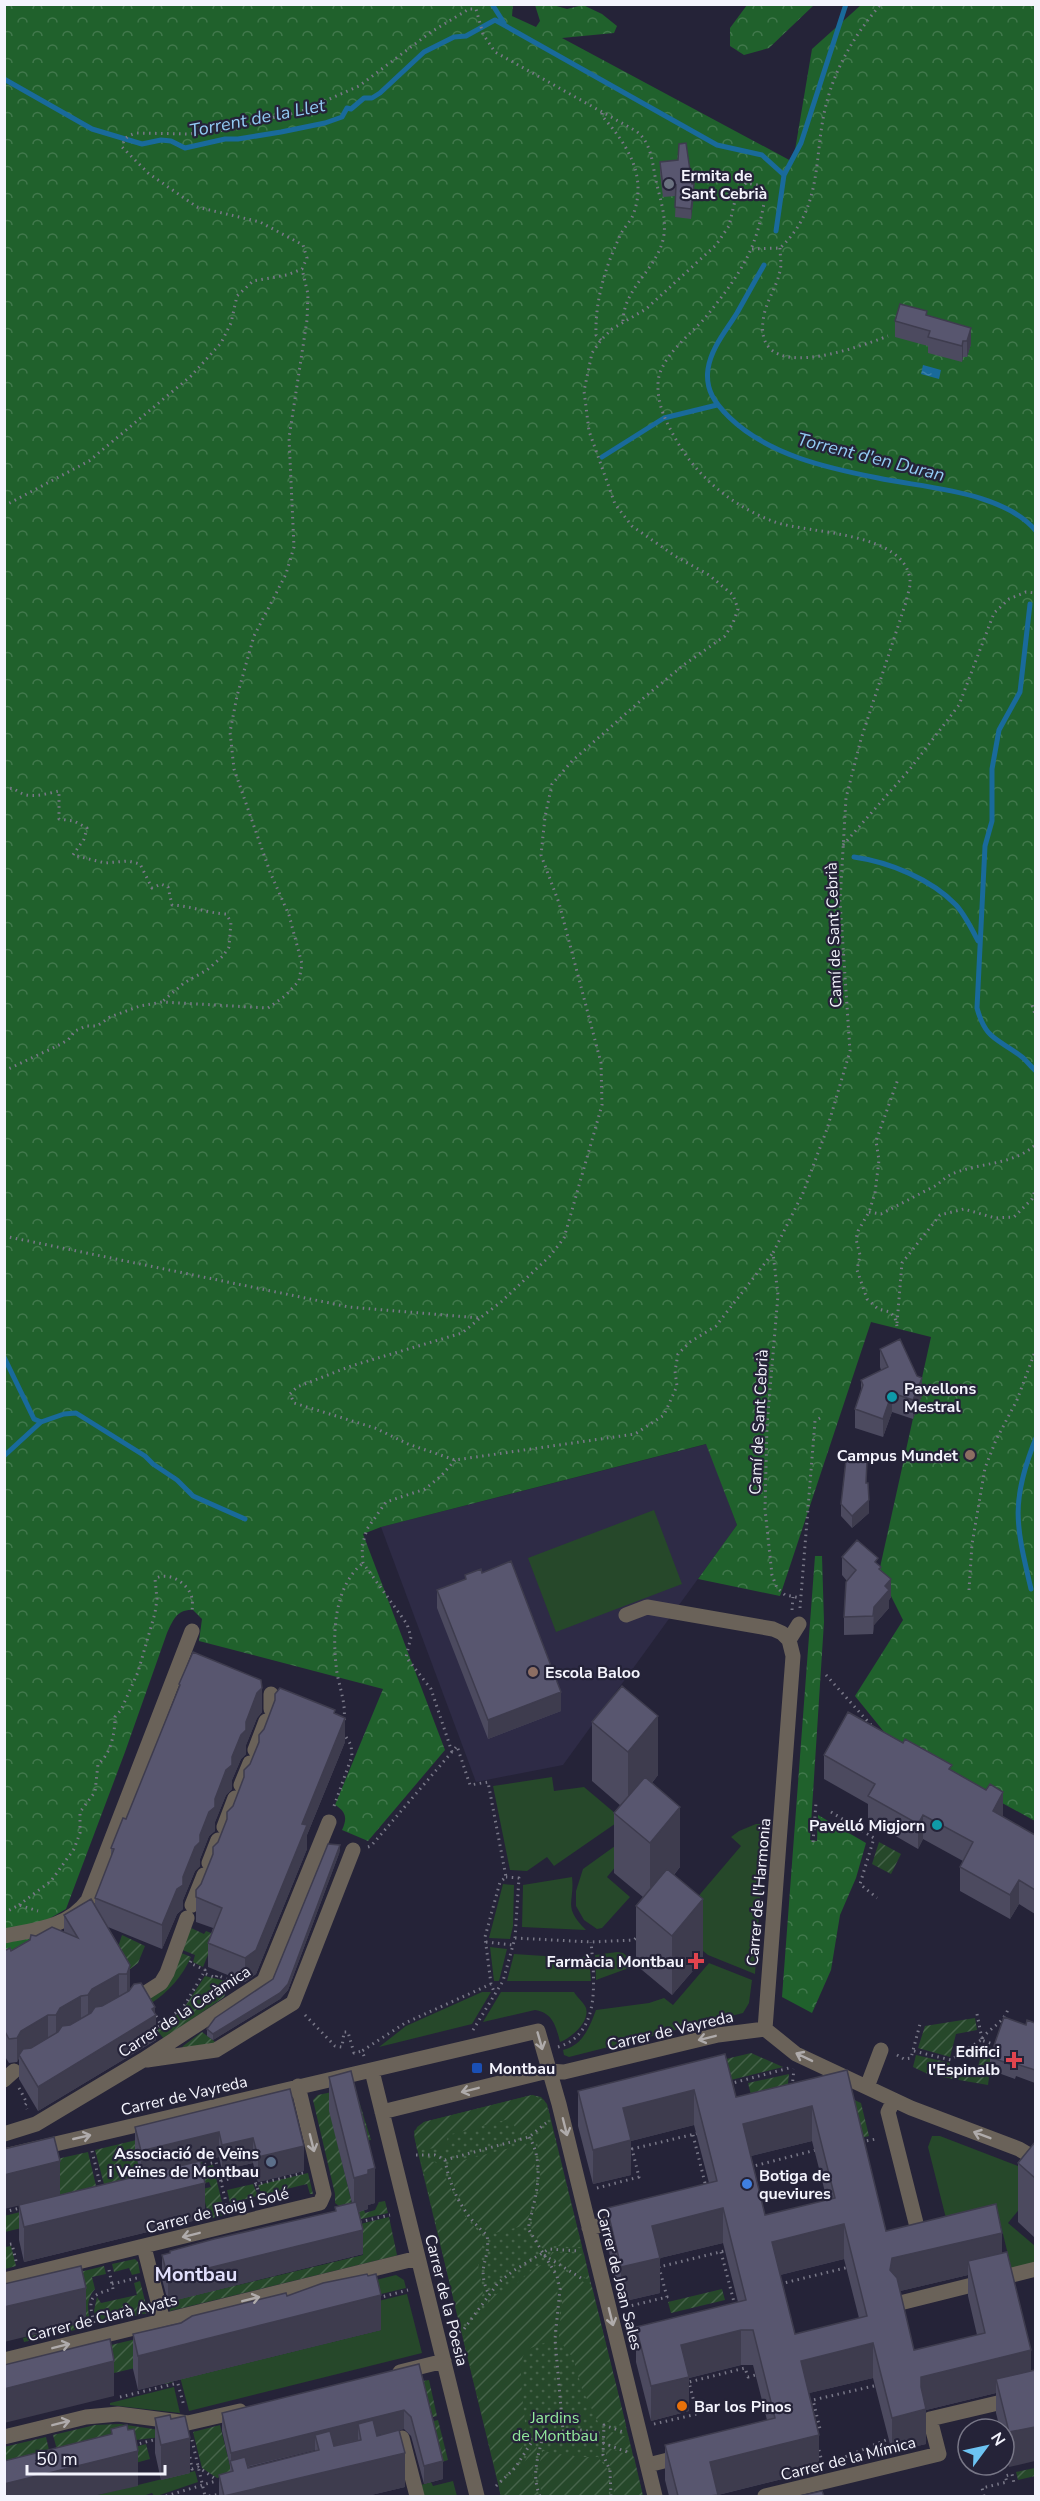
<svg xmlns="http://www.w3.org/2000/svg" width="1040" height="2501" viewBox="0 0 1040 2501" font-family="'Nunito Sans',sans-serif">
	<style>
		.built { fill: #2e2b46 }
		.grass { fill: #26482a }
		.forest { fill: url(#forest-crowns) }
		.park { fill: url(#park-dots) }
		.garden { fill: url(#garden-furrows) }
		.water { fill: url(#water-ripples) }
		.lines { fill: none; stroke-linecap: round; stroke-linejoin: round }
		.stream { stroke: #196a9b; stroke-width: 5 }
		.path { stroke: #797888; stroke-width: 3; stroke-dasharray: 1.5 4.5; stroke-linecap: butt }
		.minor { stroke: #6a6259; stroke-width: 15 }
		.wall { fill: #4c4a5f; fill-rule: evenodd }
		.shaded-wall { fill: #3e3c4e }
		.building { fill: #58566f; stroke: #3e3c4e; stroke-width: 1.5; fill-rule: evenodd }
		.oneway { stroke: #afabab }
		.worship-dot { fill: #6b7280; stroke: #252338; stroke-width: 2 }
		.culture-dot { fill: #0f9aa8; stroke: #252338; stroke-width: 2 }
		.education-dot { fill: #8d6e63; stroke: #252338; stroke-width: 2 }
		.health-dot { fill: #e0444e; stroke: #252338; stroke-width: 2 }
		.transit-dot { fill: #1a4fb4; stroke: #252338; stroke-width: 2 }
		.service-dot { fill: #5c6f8a; stroke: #252338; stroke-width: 2 }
		.shop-dot { fill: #3f7fe0; stroke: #252338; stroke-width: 2 }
		.food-dot { fill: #e8710a; stroke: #252338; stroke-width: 2 }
		.labels { text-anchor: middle; stroke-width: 4.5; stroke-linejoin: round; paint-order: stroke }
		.poi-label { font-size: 16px; font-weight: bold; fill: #f4f4fd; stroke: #252338; text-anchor: start }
		.street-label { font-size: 16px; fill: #f4f4fd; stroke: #252338 }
		.park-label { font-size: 16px; fill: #93eb9d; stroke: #252338 }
		.water-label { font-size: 18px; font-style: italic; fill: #92caf3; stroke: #252338 }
		.quarter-label { font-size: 20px; font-weight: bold; fill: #e2e0fd; stroke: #252338 }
	</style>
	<defs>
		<pattern id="forest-crowns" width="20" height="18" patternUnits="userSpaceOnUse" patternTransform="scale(1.5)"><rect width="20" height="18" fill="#20612c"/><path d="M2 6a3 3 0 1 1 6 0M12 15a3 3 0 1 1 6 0" fill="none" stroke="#41784c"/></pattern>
		<pattern id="park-dots" width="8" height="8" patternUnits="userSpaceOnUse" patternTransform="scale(1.5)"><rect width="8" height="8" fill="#26482a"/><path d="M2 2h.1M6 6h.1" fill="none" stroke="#46634a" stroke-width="1.8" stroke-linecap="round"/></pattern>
		<pattern id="garden-furrows" width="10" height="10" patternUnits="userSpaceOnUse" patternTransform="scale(1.5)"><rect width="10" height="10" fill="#26482a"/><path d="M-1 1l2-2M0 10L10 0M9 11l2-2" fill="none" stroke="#46634a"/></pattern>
		<pattern id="water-ripples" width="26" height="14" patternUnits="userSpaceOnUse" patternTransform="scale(1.5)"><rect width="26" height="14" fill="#196a9b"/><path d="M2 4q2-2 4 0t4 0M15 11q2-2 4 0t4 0" fill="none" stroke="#3b80aa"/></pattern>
	</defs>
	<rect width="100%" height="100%" fill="#252338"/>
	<path class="built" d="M707,1444L737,1525L563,1765L476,1782L381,1527Z"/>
	<path class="grass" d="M654,1510L682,1584L556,1632L528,1558Z
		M552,1777L554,1791L584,1787L622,1819L554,1866L547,1857L527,1871L510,1870L493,1786Z
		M756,1824H765L755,1974L708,1955L673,1926L741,1846L731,1837L739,1831Z
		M633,1833L642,1835L607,1877L630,1897L602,1928L597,1929L584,1920L576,1906V1891L583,1869Z
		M572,1877C575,1903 562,1906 586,1930L522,1927L523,1885Z
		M503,1884L514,1885L513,1926L510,1939L489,1938Z
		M490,1947L507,1949L499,1981H494Z
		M617,1952L623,1953L633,1961L626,1969L596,1980L595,1955Z
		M514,1954L575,1958L589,1956L591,1981H507Z
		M709,1963L752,1980L749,2003L743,2013L569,2057L564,2055L563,2050C583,2045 589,2028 596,2010L649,2003L664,1998L673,2005Z
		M482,1992H491L472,2024L379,2047L406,2026Z
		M501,1992H574C577,1997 584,2003 586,2008C590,2022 571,2038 560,2042C556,2026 553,2013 535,2010L483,2022Z
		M932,2136H940L1023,2168L1035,2190L1008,2223L1035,2246V2266L1012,2271L1001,2226L951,2238L928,2147Z
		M396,2275L404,2280L406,2288L328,2307L324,2293Z
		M407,2294L422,2353L189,2411L175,2358L186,2378L381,2330L366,2304Z
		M174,2387L180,2413L110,2405V2403Z
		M195,2471L198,2482L157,2496H154L152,2493L143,2496H93Z
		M453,2481L457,2496H424L421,2485L431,2482L433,2486Z"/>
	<path class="forest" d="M513,4L512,16L536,27L540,21L535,5H553L567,9L583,5L602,14L617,26L614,33L562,38L793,162L812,49L861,5H1035V1821L893,1743L855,1696L903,1620L879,1572L931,1337L871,1322L780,1596L698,1579L737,1525L706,1444L381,1527L363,1534L445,1750L368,1841L342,1830C347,1819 347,1812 335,1805L383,1689L199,1641L202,1619L193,1610C177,1609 173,1620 167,1633L125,1752L66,1909L47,1920L5,1973L4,5Z
		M747,5V4L814,5L769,48L744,55L730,46V28Z
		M815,1556H822L824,1622L810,1840L817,1841L818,1815L866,1843L856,1878L840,1915L831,1970L812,2013L782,1997Z"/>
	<path class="park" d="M532,2095L541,2097L547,2104L643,2496H501L414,2136L417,2127L424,2122Z"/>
	<path class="garden" d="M879,1842L901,1854L891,1874L872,1864Z
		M189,1927L204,1934L206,1931L216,1935L203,1967L193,1962L195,1955L180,1949Z
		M122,1935L145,1946L138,1963L125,1973L118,1947Z
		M179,1952L191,1957C183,1975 168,1993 150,2004L147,1999Z
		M205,1976L230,1982L224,1997L164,2039L157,2030L182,2011Z
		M975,2018L977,2030L956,2034L950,2057L918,2048L925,2026Z
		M202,2032L218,2044L182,2048L183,2046Z
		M984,2045L997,2049L990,2070L988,2085L930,2075L913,2067L916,2055L950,2063L949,2068L975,2077Z
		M751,2053L783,2067L731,2080L726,2059Z
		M789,2074L785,2112L757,2119L748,2083Z
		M332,2092L359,2101L371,2140L364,2141L330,2112L353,2208L363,2206L365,2213L375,2210L379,2202L385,2201L388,2213L352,2221L350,2214L335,2203V2194L313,2100L318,2095Z
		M532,2095L544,2100L550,2115L522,2136L509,2119L448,2135L446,2147L417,2150L414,2131L424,2122Z
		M852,2099L861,2103L869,2136L861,2138Z
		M552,2127L582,2247C569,2249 556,2243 543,2248L531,2228L541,2185L537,2139Z
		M153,2136L203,2163L105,2188L95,2150Z
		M525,2144L533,2150C537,2170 537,2210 523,2226L491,2234C475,2224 447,2186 451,2167L456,2162Z
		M88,2152L97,2190L60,2199L30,2165Z
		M421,2160L435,2162L440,2166L464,2215L484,2238L478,2264L483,2294L460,2327Z
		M213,2165L225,2215L209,2219L202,2189L211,2187L209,2182L5,2232L4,2216Z
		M308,2173L313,2194H310L307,2184L262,2195L258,2185Z
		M253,2184L258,2196L230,2203L227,2190Z
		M389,2217L397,2255L395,2256L170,2311L167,2302L363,2255L352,2226Z
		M11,2246L16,2266L5,2269V2247Z
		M552,2252L584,2254L590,2281L553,2258L550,2256Z
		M135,2259L138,2262L140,2273L132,2275L129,2268L114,2272L112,2264Z
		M552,2263L592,2287L626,2425L624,2427L610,2422H598L582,2389L573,2358L559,2340C559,2306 570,2295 552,2263Z
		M541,2265C566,2270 556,2319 553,2337C547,2346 530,2343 523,2356C520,2363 521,2371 521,2379C523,2430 538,2440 498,2481L463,2338L493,2296L516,2284L535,2267Z
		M104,2266L106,2274L92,2277L95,2289C85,2300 88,2312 91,2326L67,2332L65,2327L4,2291Z
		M140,2281L148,2313L98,2324L94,2311L97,2297L101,2303L137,2295L134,2283Z
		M722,2289L725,2300L671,2313L668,2302Z
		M56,2330L57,2334L24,2342L23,2338Z
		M161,2333L173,2382L165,2384L160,2362L85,2380L78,2353Z
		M429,2380L437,2416L433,2417L423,2381Z
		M438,2420L448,2460L439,2463L429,2422Z
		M120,2424L186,2434L136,2440V2442L60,2461L53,2435L95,2425Z
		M220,2425L232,2474L217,2478L202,2468L193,2432Z
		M607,2430L622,2436H628L632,2452L606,2442Z
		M46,2437L52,2463L5,2475L4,2447Z
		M146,2444L150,2459L128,2465L109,2454Z
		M533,2446L537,2447L532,2474L538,2496H501L499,2489L523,2465Z
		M606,2447L634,2457L643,2496H614L613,2472L606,2455Z
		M543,2451L576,2457H598L608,2470L609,2496H543C537,2481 537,2467 543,2451Z
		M1035,2468V2476L1018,2480L1016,2472Z"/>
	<path class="water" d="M923,365L941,370L939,379L921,374Z"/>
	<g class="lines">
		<path class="stream" d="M492,4L504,23
			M4,79L92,129L142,144L161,140L171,141L185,148L225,139H238L281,132L325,123L342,117L347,108L351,109L364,98H372L380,93L424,52L454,37L466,36L495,20L717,145L762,155L784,175
			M776,231L784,175L801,143L846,4
			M764,265C755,281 746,297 737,313C726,331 711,348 708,369C705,390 715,403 729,417C768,455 827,468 878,478C925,488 1003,491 1036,531
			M602,457L664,418L717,405
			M1030,604L1020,692L999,730L992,769V821L985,846L977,1008C986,1041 998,1038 1022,1057C1027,1061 1031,1067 1036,1071
			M854,857C889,862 931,879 956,905C965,915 972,929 978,941
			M4,1357L34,1419L41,1422L64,1414L76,1413L145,1456L153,1464L177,1480L193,1496L245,1519
			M4,1456L41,1422
			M1031,1589C1016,1525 1010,1502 1036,1438"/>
		<path class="path" d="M780,248C780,255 782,264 780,271C777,286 767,300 764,315C749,388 856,348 888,336
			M752,249L780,248C824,207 813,157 826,105C835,68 855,34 881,4
			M601,340L596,335C595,301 605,268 619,238C622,229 630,223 633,215C648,176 627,144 602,116V111
			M4,506L89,461L191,376L221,343L231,323L237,296L253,281L287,275L302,269L307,258L303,245L260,222L197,207L148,173L122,147C124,138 127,136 136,133L189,134L234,129L261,120L300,112L359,86L431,32L469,9H476L483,34L495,52L636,131C650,141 652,159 655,176C659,197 668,218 663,240C655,271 624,288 623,321
			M4,788C16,788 14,790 23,794C34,798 49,793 59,791V819L74,821L87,828L84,839L73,855L105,863L128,861L140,864L152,888L161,884L168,887L172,905C191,906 207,913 226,914L231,922L229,947L223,956L207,970L184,983L163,1001
			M843,845L910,769L959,705L994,613L1009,599L1026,592L1036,593
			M1036,1001L1032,1005L1036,1017
			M4,1071L57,1046L68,1040L75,1031L86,1026H97L110,1017L140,1006L162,1002L268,1008L285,996L299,981L302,964L289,915L270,872L234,769L230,732L237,696L254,636L286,574L294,547L289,438L307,320L308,294L302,269
			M869,1212L881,1214C899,1205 917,1195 935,1186C940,1183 944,1178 950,1175C977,1162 1014,1166 1036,1144
			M4,1236L349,1307L480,1318L501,1302L550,1256L564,1238L602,1105L601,1063L559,903L541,855L545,817L552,784L572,761L647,695L685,664L725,636L733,623L738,609L733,595L709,575L675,556L632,526L615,504L589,431L584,391L592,353L601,340L612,329L646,309L716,245L729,226L737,192L746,183L758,185L765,197C761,223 754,248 740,270C730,287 717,303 705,318C690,335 659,358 658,383C657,406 667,424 678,443C699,479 736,508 775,522C809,534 905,531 910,580C911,586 907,596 906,602L861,739L846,798L840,901L850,1051L827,1129L803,1193L773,1253L778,1295L767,1425L765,1509L772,1575L777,1588L785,1595L801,1598
			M479,1319L462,1333L351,1366L297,1387L290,1394L294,1403L375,1428L408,1444L455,1460L635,1434L664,1415L677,1386L675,1371L678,1354L690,1342L716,1326L772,1254
			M897,1323L902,1263L940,1215L964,1209L995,1218L1014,1217L1032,1199L1036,1188
			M897,1326L895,1318L890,1312L878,1309L867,1299L857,1270L860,1255L856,1239L858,1231L869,1212L875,1193L879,1160L876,1141L898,1079
			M969,1590L972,1544L985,1468L996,1440L1017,1400L1036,1349
			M800,1608L815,1421L820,1418
			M792,1610L793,1597
			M826,1675L871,1725
			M344,1720C346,1704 340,1689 337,1673C332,1637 333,1587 363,1563
			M452,1752L431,1689L406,1657L411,1637L407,1624L363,1563L362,1546L367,1529L386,1502L425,1489L441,1476L455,1460
			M334,1806L352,1756L351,1745L346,1737L343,1736
			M831,1812L874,1838L860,1884L877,1898
			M813,1842L816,1803
			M368,1847L371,1846L457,1746L470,1785L488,1782L506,1877L500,1882L485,1937L491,1984L495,1994
			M19,1905L51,1881L74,1849L80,1833V1812L95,1792L98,1764C111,1754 115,1733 115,1717L121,1710L138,1672L155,1613L157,1599L155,1579C168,1570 190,1584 192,1599C193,1604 192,1609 192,1614
			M4,1913L19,1905L38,1911
			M515,1938L591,1942L634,1940L637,1937
			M486,1942L513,1945
			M191,1961L190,1963L205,1970L204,1973L216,1978L217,1975L233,1982
			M977,2014L982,2039
			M305,2015L335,2046L342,2047L344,2032H348L354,2053L362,2051
			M156,2016L161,2025L156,2029L157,2031
			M161,2025L184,2006L203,1974
			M473,2030L503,1981L515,1938L519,1878L506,1877
			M996,2045L981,2040C989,2028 1004,2023 1008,2009
			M558,2047C602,2034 594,1978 591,1942
			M914,2051L951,2060L981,2040
			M897,2055L904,2059L911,2058L920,2024
			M364,2056L362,2051L405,2023L491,1984
			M729,2084L789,2068
			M792,2087L794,2069
			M19,2088L27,2103L25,2105L27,2109
			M693,2135L706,2187
			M529,2137C542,2157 539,2185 533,2207C532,2215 528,2222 529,2230L557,2276L560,2289L555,2339L563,2431
			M861,2142L876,2139
			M92,2151L101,2188
			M416,2155H435L445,2160L529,2137L546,2123
			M445,2160C450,2189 464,2216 487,2235C491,2262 475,2265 489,2295
			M199,2166L216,2162L227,2206
			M750,2167L816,2150
			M221,2181L252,2173L261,2198
			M255,2185L303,2173
			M597,2188L639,2177L632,2149L699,2133
			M4,2212L20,2208
			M360,2222L390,2215
			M4,2245L12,2244L16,2261
			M721,2252L735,2306
			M544,2255L584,2280
			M112,2284L137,2278
			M780,2284L849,2267
			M378,2298L408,2290
			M626,2307L667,2297L659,2267L728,2250
			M94,2323C88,2299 89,2295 113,2289L109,2270
			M459,2332L464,2329L498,2283L513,2271L549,2249L578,2251
			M178,2384L184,2406
			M120,2397L178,2383
			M654,2424L697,2414L689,2382L745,2368L748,2377L759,2374
			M815,2430L820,2429L813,2400L878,2385
			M192,2440L205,2496
			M603,2443L627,2452
			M134,2445L157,2439
			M819,2450L823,2466
			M190,2457L192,2469L198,2467L217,2480
			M840,2459L886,2440L887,2449
			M496,2486L515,2468L533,2440L563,2431L583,2430L603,2434
			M166,2496L216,2481
			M209,2496L221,2494
			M540,2496C531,2475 538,2457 543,2436
			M611,2496L610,2470L603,2455L604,2425L623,2432
			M984,2496L982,2488L1007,2482L1005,2476L1012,2474L1014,2483"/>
		<path class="minor" d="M626,1615L647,1607L773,1629L782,1633L789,1640
			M271,1694V1709
			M255,1750L266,1721
			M241,1785L250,1763
			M224,1827L235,1798
			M209,1863L218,1840
			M192,1905L204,1875
			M4,1936C35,1930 69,1927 88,1900L192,1631
			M136,1999L161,1983L167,1973L187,1918
			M765,2029L793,1656L789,1640L799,1624
			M765,2029L796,2054L911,2108L1019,2149L1036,2159
			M147,2060L216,2050L293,2003L353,1850
			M372,2071L477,2496
			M4,2080L14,2071
			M867,2087L881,2050
			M894,2100L888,2112L917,2227
			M382,2112L548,2071L564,2072L718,2035L765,2029
			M4,2134L36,2124L143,2060L264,1981L329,1822
			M4,2156L538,2031L559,2104L655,2496
			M589,2228L626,2219
			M144,2247L163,2321
			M4,2280L320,2203L324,2194L298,2086
			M900,2303L1036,2269
			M4,2360L418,2258
			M400,2372L444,2361
			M4,2437L86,2417L118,2414L188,2423L240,2411
			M382,2443L402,2438L417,2496
			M648,2465L684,2456
			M765,2496L939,2454L930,2419L1036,2394"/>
	</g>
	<path class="wall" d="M660,162L692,184L694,195L691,219L675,217L676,196L663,197L660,173Z
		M927,315L971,328V344L967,357H963L962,362L928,353V346L895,337V321Z
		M880,1349L922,1396L913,1419L892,1412L883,1437L855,1428V1409L861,1390V1380L881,1370L880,1367Z
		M866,1483L869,1513L852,1528L841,1516V1504Z
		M842,1557L878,1564L881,1570L891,1597L889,1600V1608L874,1625L873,1634L844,1635V1617L847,1581L842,1575Z
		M465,1575L561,1711L488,1739L437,1608V1590L465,1579Z
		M179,1684L262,1712L257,1718L246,1745V1754L241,1759L232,1780V1789L226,1795L215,1822V1831L209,1836L200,1859V1866L195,1871L183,1900V1909L177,1914L162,1949L108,1927L130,1965V1989L155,2013L156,2040L38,2111L19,2079V2058L17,2062L9,2063L4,2055V1951H11L36,1936L64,1932V1915L95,1905V1898L111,1857V1848L126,1819L179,1689Z
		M335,1714L345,1742L307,1835V1849L256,1974L245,1982L208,1967V1943L213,1928L196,1922V1890L201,1884L233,1806L259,1744V1735Z
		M592,1722L658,1775L652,1783L680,1867L674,1875L703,1959L672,1995L636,1965V1906L643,1897L614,1873V1813L621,1806L592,1781Z
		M824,1755L952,1770L1003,1816V1817L1035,1835V1914L1019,1904L1010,1919L960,1891V1867L963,1861L923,1839L918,1849L868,1820V1804L824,1779Z
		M340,1851L288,1990L280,1999L213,2040L207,2036V2029L273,1979Z
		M1035,2023V2083L1016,2076L1015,2079L990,2070V2057L1026,2025Z
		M725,2054L736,2097L847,2070L886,2231L1002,2253L1031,2350L1009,2467L1004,2447V2429H1000L996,2413V2393L926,2410V2444L892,2452L873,2378L809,2393L819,2470L718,2495V2496H669L665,2480V2445L767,2420L753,2365H741L689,2378V2411L651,2421L636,2362V2327L738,2302L723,2243L660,2258V2293L621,2302L607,2243V2208L709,2183L694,2125L631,2141V2175L593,2184L578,2126V2091ZM812,2141L827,2200L765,2215L751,2156ZM844,2259L859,2318L795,2334L780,2275ZM968,2275V2296L977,2335L914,2350L900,2291Z
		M351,2071L375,2203L368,2205V2209L359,2212L363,2254L168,2302L162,2279V2255L170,2253V2251L335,2211V2207L352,2203L329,2111V2077Z
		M290,2089L304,2171L258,2182L253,2163L222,2170L219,2157L200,2162L205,2218L24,2262L19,2240V2206L141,2175L135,2152V2127Z
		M1035,2142V2238L1018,2222V2163Z
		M287,2296L381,2330L138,2390L133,2369V2334Z
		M419,2364L443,2479L424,2484L411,2436L404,2429L377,2435L405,2487L367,2496H219V2475L230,2472V2466L222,2431V2413ZM315,2450V2451L248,2468V2467Z
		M155,2418L171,2419L190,2473L161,2480L155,2453Z"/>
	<path class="shaded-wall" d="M694,184V195L691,219V209Z
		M971,328V344L967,357V341Z
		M963,341V357L962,362V346Z
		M922,1378V1396L913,1419V1400Z
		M892,1393V1412L883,1437V1419Z
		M869,1500V1513L852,1528V1516Z
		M891,1579V1597L889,1600V1608L874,1625L873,1634L874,1607L885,1586Z
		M262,1688V1712L257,1718L246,1745V1754L241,1759L232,1780V1789L226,1795L215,1822V1831L209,1836L200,1859V1866L195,1871L183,1900V1909L177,1914L162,1949V1925L215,1799L257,1693Z
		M561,1692V1711L488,1739V1720Z
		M658,1716V1775L628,1812V1752Z
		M345,1718V1742L307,1835V1849L256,1974L245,1982V1958L302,1824Z
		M1003,1792V1816L993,1835V1811Z
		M680,1807V1867L650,1903V1843Z
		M923,1815V1839L918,1849V1824Z
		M340,1845V1851L288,1990L280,1999L213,2040V2034L280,1993Z
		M1019,1880V1904L1010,1919V1895Z
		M703,1899V1959L672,1995V1936Z
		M130,1965V1989L127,1998V1974Z
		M119,1974V1998L88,2020V1995L92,1989Z
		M81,1996V2021L56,2039V2015L60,2008Z
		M155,2007V2016L156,2015V2040L38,2111V2087Z
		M48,2015V2040L19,2055V2058L17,2062V2038L21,2031Z
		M694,2090V2125L631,2141V2175L593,2184V2150L623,2108Z
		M812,2106V2141L743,2158V2124Z
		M219,2132V2157L141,2176V2151Z
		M253,2138V2163L222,2170V2145Z
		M304,2146V2171L258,2182V2157Z
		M60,2161V2196L4,2209V2175Z
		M375,2168V2203L368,2205V2170Z
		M368,2174V2209L354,2213V2178Z
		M205,2183V2218L24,2262V2227Z
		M723,2208V2243L660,2258V2293L621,2302V2267L652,2226Z
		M844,2224V2259L772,2277V2242Z
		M363,2230V2254L168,2302V2278Z
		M1002,2233V2267L968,2261V2275L892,2293L890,2270L892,2258Z
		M86,2288V2322L4,2342V2307Z
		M381,2295V2330L138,2390V2356Z
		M741,2330V2365L689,2378V2411L651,2421V2386L681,2345Z
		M873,2343V2378L801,2395V2361Z
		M1031,2350V2385L996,2379V2393L926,2410V2444L892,2452V2418L921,2377Z
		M114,2361V2396L4,2423V2389Z
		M404,2410V2429L361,2439L358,2424V2440L319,2449L315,2435V2450L232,2470L231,2465V2453Z
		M1035,2427V2461L1009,2467V2432Z
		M819,2435V2470L718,2495V2496H710V2462Z
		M190,2438V2473L161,2480V2445Z
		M138,2451V2486L93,2496H4V2484Z
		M405,2453V2487L367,2496H226Z
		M443,2461V2479L424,2484V2466Z"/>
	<path class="building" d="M686,143L692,184H694L691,209L675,207L676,185L663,187L660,162L678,160L679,144Z
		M900,304L927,311L926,315L971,328L967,341H963L962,346L928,337L930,331L895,321Z
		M900,1339L917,1376L922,1378L913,1400L892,1393L883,1419L855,1409L863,1385L861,1380L888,1367L880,1349Z
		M846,1460L867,1461L866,1483H868L869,1500L852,1516L841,1504Z
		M857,1540L878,1558L875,1562L881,1567L879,1569L891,1579L885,1586L889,1590L874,1607L873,1616L844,1617L846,1582L856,1570L842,1557Z
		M511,1561L561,1692L488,1720L437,1590L466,1579L465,1575L481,1569L482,1573Z
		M193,1652L261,1680L262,1688L257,1693L246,1722V1730L241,1735L232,1757V1765L226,1770L215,1799V1807L209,1812L200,1835V1842L195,1847L183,1877V1885L177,1889L162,1925L95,1898L114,1849L111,1848L123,1818L126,1819L180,1685L179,1684Z
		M622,1686L658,1716L628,1752L592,1722Z
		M280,1688L335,1710L334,1713L345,1718L302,1824L307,1825L256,1950L245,1958L208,1943L222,1908L196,1897V1890L201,1884L213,1854V1847L218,1842L227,1819V1812L233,1806L244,1777V1770L250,1764L259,1742V1735L264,1729L275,1700V1694Z
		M848,1712L903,1743L905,1739L952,1765L949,1769L986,1790L990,1784L1003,1792L993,1811L1035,1835V1890L1019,1880L1010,1895L960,1867L973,1842L923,1815L918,1824L868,1796L875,1784L824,1755Z
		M645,1777L680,1807L650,1843L614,1813Z
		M328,1844L340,1845L288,1984L280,1993L213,2034L207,2029L215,2018L273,1979Z
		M667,1869L703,1899L672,1936L636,1906Z
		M91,1899L130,1965L127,1974H119L92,1989L88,1995L81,1996L60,2008L56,2015H48L21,2031L17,2038L9,2039L4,2030V1951L10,1948L11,1951L30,1940L31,1935L36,1936L52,1927L78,1938L64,1915Z
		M141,1983L155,2007L152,2009L156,2015L38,2087L19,2055L23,2049L31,2048L58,2032L62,2026L70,2025L91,2013L95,2007L102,2006L129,1991L134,1984Z
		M1004,2017L1026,2025L1027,2020L1035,2023V2070L1016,2064L1015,2066L990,2057Z
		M725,2054L736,2097L847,2070L886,2231L996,2204L1002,2233L892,2258L890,2270L897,2278L914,2350L985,2333L968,2261L1007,2252L1031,2350L921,2377V2387L926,2409L892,2418L873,2343L801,2361L819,2435L710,2462L718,2495L710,2496H678L665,2445L775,2418L753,2330H741L681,2345L689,2377L651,2386L636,2327L746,2300L723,2208L652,2226L660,2258L621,2267L607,2208L717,2181L694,2090L623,2108L631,2140L593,2150L578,2091ZM812,2106L835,2198L765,2215L743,2124ZM844,2224L867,2316L795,2334L772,2242Z
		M351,2071L375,2168L368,2170V2174L354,2178L329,2077Z
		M290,2089L304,2146L258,2157L253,2138L222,2145L219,2132L141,2151L135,2127Z
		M54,2137L60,2161L4,2175V2149Z
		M1035,2142V2178L1018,2163Z
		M200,2161L205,2183L24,2227L19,2205Z
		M356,2202L363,2230L168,2278L162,2255L170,2253V2251L214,2239L336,2211L335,2207Z
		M81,2266L86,2288L4,2307V2284Z
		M367,2274L368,2276L376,2274L381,2295L138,2356L133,2334L181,2323L192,2316L286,2293L287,2296L323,2283Z
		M110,2339L114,2361L4,2389V2365Z
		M419,2364L443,2461L424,2466L411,2417L404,2410L231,2453L222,2413Z
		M1035,2370V2427L1009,2432L996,2379Z
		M170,2415L171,2419L185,2416L190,2438L161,2445L155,2418Z
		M373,2420L377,2436L399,2430L405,2453L224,2496L219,2475L233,2471L230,2461L245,2457L248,2468L319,2450L315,2435L330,2431L334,2446L361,2440L358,2424Z
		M127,2425L128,2430L134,2429L138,2451L4,2484V2461L112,2434L111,2429Z
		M822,2491L824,2496H799Z"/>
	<defs><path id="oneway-shaft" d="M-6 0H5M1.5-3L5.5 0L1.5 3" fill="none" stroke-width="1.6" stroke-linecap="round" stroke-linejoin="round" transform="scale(1.5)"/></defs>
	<g class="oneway">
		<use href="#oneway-shaft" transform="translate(707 2038) rotate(166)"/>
		<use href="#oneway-shaft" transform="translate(540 2041) rotate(74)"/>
		<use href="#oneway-shaft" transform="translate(804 2057) rotate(-154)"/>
		<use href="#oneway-shaft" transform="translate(470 2090) rotate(166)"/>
		<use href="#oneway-shaft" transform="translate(565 2127) rotate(76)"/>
		<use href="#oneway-shaft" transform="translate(982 2135) rotate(-159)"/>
		<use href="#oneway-shaft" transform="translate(82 2137) rotate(-13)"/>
		<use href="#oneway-shaft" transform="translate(312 2143) rotate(76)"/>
		<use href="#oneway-shaft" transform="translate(191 2235) rotate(166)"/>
		<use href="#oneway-shaft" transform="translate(251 2299) rotate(-14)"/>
		<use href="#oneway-shaft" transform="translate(611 2317) rotate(76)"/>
		<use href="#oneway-shaft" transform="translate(61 2346) rotate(-14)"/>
		<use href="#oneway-shaft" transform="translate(61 2423) rotate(-14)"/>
	</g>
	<circle class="worship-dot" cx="669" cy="184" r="6"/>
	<g class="culture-dot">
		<circle cx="892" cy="1397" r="6"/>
		<circle cx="937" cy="1825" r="6"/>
	</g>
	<g class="education-dot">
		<circle cx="970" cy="1455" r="6"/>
		<circle cx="533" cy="1672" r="6"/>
	</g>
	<g class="health-dot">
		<path d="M693 1952h6v6h6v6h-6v6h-6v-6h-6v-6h6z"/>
		<path d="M1011 2051h6v6h6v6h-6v6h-6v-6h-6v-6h6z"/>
	</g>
	<rect class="transit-dot" x="471" y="2062" width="12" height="12" rx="3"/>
	<circle class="service-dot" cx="271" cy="2162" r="6"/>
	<circle class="shop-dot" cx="747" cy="2184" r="6"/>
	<circle class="food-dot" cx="682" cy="2406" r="6"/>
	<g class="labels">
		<g class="poi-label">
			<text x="681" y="181">Ermita de<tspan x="681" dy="18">Sant Cebrià</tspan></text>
			<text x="904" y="1394">Pavellons<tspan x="904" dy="18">Mestral</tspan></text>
			<text x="958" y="1461" text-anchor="end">Campus Mundet</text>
			<text x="545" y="1678">Escola Baloo</text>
			<text x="925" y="1831" text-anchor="end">Pavelló Migjorn</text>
			<text x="684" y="1967" text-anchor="end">Farmàcia Montbau</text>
			<text x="1000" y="2057" text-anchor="end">Edifici<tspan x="1000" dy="18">l'Espinalb</tspan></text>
			<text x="489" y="2074">Montbau</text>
			<text x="259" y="2159" text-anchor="end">Associació de Veïns<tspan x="259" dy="18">i Veïnes de Montbau</tspan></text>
			<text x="759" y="2181">Botiga de<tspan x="759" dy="18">queviures</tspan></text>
			<text x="694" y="2412">Bar los Pinos</text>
		</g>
		<g class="street-label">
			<text transform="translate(833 935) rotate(-92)" y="6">Camí de Sant Cebrià</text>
			<text transform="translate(758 1422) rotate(-87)" y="6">Camí de Sant Cebrià</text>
			<text transform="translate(758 1892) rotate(-85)" y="6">Carrer de l'Harmonia</text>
			<text transform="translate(184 2011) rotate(-33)" y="6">Carrer de la Ceràmica</text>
			<text transform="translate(670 2030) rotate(-13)" y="6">Carrer de Vayreda</text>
			<text transform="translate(184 2095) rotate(-13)" y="6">Carrer de Vayreda</text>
			<text transform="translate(217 2210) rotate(-14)" y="6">Carrer de Roig i Solé</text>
			<text transform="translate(620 2279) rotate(76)" y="6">Carrer de Joan Sales</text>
			<text transform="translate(447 2300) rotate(76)" y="6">Carrer de la Poesia</text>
			<text transform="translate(102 2317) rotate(-14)" y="6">Carrer de Clarà Ayats</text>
			<text transform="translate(848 2458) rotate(-14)" y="6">Carrer de la Mímica</text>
		</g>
		<g class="park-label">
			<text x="555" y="2423">Jardins<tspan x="555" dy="18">de Montbau</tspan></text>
		</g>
		<g class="water-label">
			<text transform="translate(257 118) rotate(-11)" y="6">Torrent de la Llet</text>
			<text transform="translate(871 457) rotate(14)" y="6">Torrent d'en Duran</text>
		</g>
		<g class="quarter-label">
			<text x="196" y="2281">Montbau</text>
		</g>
	</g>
	<rect width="1040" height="2501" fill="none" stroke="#f4f4fd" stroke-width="12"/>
	<g transform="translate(986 2447) rotate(57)"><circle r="28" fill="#252338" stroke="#787787" stroke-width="1.5"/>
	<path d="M0-4.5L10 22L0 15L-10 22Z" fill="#6cc3f2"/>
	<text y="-9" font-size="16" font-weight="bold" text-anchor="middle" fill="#f4f4fd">N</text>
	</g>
	<path d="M27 2465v9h138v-9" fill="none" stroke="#f4f4fd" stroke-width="3"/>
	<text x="36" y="2465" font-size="18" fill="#f4f4fd" stroke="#252338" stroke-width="4.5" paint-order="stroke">50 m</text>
</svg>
